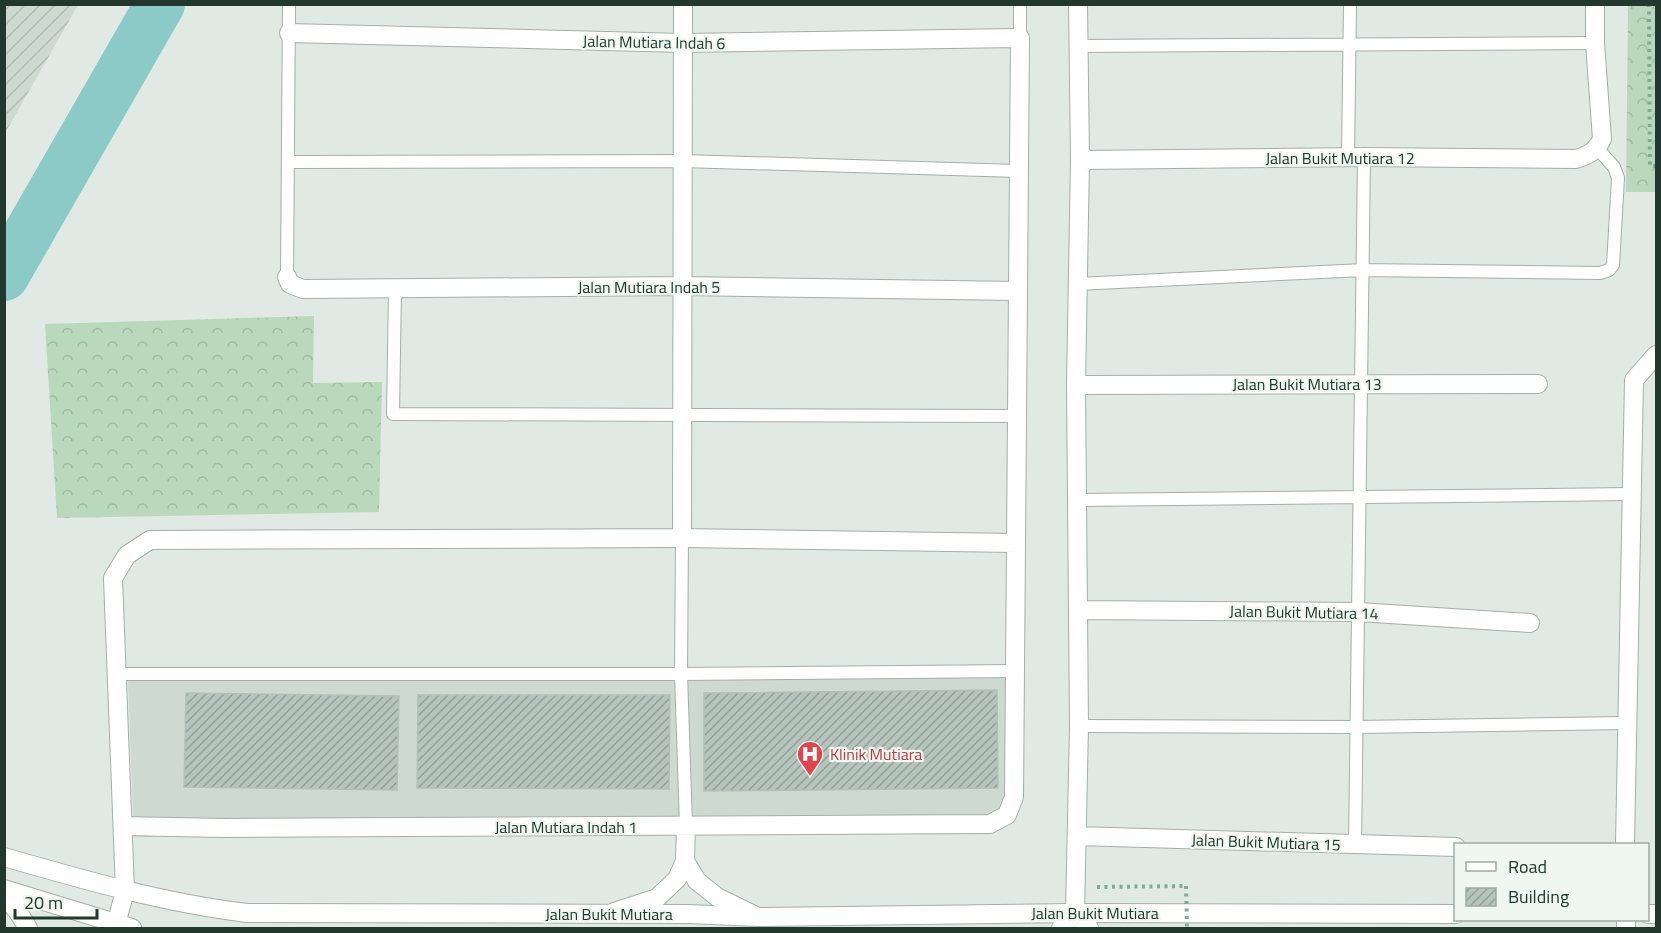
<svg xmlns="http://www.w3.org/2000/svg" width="1661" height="933" viewBox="0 0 1661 933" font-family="'Titillium Web',sans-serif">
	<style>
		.built { fill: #ced9d2 }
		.industrial { fill: url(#industrial-furrows) }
		.forest { fill: url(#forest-crowns) }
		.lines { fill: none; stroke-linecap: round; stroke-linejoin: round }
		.river { stroke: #8ccac7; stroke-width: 50 }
		.building { fill: url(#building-hatch); stroke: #b3c2b9; stroke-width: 1.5 }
		.service-casing { stroke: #a3b0a9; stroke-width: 14 }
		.minor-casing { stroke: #a3b0a9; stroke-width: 20 }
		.tertiary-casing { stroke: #a3b0a9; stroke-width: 20 }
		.path { stroke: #83aa96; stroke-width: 4; stroke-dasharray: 3 4.5; stroke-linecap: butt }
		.service { stroke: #fff; stroke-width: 12 }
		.minor { stroke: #fff; stroke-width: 18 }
		.tertiary { stroke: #fff; stroke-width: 18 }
		.path-bridge { stroke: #83aa96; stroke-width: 4; stroke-dasharray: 3 4.5; stroke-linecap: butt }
		.labels { text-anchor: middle; stroke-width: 4.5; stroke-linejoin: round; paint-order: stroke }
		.street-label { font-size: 16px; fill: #22382e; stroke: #f0f6f2 }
		.health-label { font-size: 16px; fill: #be3a42; stroke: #f0f6f2; text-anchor: start }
	</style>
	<defs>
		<pattern id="industrial-furrows" width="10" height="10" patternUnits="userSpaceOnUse" patternTransform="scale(1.5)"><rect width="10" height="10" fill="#ced9d2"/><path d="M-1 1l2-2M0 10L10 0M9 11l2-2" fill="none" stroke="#b1bbb5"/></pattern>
		<pattern id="forest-crowns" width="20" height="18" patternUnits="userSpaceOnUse" patternTransform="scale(1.5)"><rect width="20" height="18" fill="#bad9bc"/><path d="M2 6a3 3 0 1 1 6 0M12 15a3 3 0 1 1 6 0" fill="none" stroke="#a0bba2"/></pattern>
		<pattern id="building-hatch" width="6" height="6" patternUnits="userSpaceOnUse" patternTransform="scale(1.5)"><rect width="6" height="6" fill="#b5c4bc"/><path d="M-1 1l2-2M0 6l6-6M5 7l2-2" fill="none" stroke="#93a099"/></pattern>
	</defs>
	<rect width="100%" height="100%" fill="#e0e9e3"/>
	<path class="built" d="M1005,676V827L993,834L134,837L128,681Z"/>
	<path class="industrial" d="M5,4L78,5L5,133L4,5Z"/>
	<path class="forest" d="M1628,5H1656V192H1626Z
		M314,316L313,383L382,382L379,512L57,518L45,324Z"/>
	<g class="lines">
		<path class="river" d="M4,276L160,4"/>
	</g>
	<path class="building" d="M997,690L998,788L704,791V693Z
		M186,693L399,696L397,790L184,787Z
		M418,695H670L669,789L417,788Z"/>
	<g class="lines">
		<g class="service-casing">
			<path id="service" d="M1020,38V4
				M1078,46L1595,43
				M1348,157L1350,4
				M288,162L683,161L1019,171
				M287,277L289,4
				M1077,284L1363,270L1600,273L1609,270L1613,265L1618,178L1614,167L1597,148
				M395,289L393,414L1017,416
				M1078,500L1631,494
				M682,538L681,674L686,826
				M116,674H681L1015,671
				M1079,726L1356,727L1627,723
				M1355,845L1364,157"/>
		</g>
		<g class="minor-casing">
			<path id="minor" d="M1078,4L1080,160L1076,385L1079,726L1075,913L1089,928
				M1080,160L1364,157L1576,159C1589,155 1596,151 1602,139L1595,43V4
				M287,277L290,284L303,289L682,286L1018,291
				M1076,385L1538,384
				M682,538L683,4
				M1078,610L1358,612L1530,623
				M123,826L224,828L990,824L1007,815L1014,797L1020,38L683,43L289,33
				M1077,836L1456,847
				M1625,844L1634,380L1656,355
				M685,861L697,881L717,897L758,917
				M614,912L657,898L677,879L685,861L686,826
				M1626,920V928
				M115,928L125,891L113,578L127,555L150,540L682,538L1016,543
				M1061,928L1075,913"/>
		</g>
		<g class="tertiary-casing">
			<path id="tertiary" d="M4,857C84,880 164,903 247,913L688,914L758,917L1075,913L1456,914
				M4,889L132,928
				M4,896L18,912L28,928
				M1648,914H1656"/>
		</g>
		<path class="path" d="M1649,4L1650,166H1656
			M1097,887L1186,886"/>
		<use href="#service" class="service"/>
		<use href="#minor" class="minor"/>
		<use href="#tertiary" class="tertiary"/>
		<path class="path-bridge" d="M1186,886L1187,928"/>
	</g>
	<defs>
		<g id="hospital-pin" transform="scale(1.35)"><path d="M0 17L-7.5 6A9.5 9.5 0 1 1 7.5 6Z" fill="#e0444e" stroke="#f0f6f2"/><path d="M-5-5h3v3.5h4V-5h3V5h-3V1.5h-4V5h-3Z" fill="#fff"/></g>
	</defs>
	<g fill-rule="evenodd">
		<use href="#hospital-pin" x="810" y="754"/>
	</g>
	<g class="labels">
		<g class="street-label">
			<text transform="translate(654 42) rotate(1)" y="6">Jalan Mutiara Indah 6</text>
			<text x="1340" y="164">Jalan Bukit Mutiara 12</text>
			<text x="649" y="293">Jalan Mutiara Indah 5</text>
			<text x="1307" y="390">Jalan Bukit Mutiara 13</text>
			<text transform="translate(1304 612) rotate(1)" y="6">Jalan Bukit Mutiara 14</text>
			<text x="566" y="833">Jalan Mutiara Indah 1</text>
			<text transform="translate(1266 842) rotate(2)" y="6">Jalan Bukit Mutiara 15</text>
			<text x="1095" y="919">Jalan Bukit Mutiara</text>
			<text x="609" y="920">Jalan Bukit Mutiara</text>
		</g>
		<g class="health-label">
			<text x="830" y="760">Klinik Mutiara</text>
		</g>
	</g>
	<rect width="1661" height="933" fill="none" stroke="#22382e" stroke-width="12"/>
	<rect x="1454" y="843" width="195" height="78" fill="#f0f6f2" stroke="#9eaaa4" stroke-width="1.5"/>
	<rect x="1466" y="862" width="30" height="9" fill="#ffffff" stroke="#9eaaa4" stroke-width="1.5"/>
	<text x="1508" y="873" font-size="18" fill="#22382e">Road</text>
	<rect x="1466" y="888" width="30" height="18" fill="url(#building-hatch)" stroke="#9eaaa4" stroke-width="1.5"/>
	<text x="1508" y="903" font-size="18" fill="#22382e">Building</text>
	<path d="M15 909v9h82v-9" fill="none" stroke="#22382e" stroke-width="3"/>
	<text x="24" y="909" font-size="18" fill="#22382e" stroke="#f0f6f2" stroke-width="4.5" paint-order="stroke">20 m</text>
</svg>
